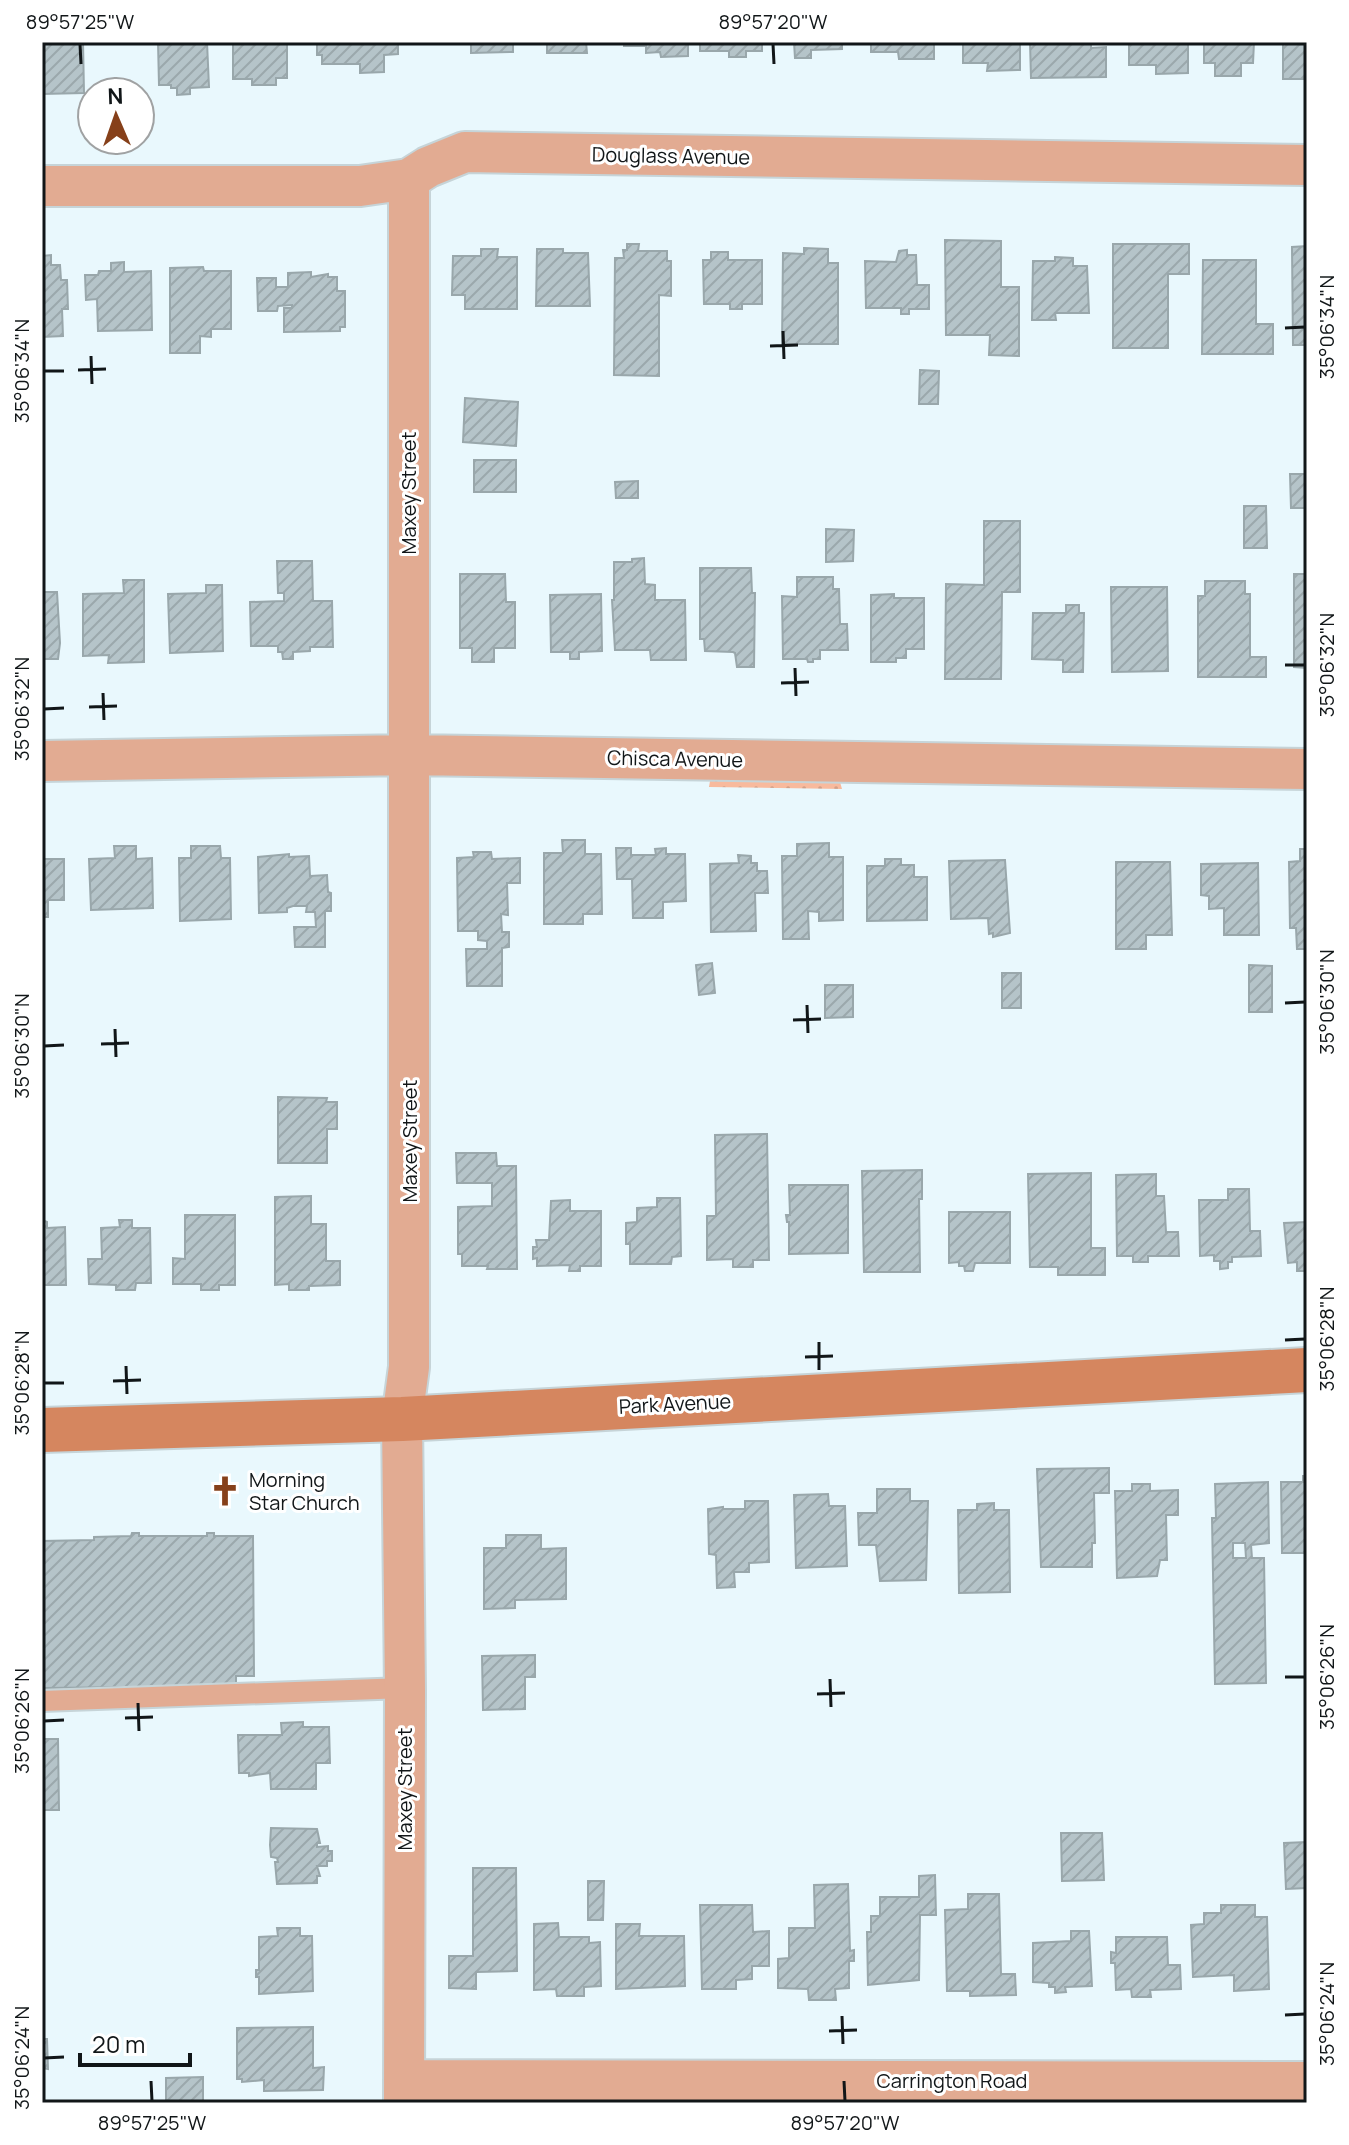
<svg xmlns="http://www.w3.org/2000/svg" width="1349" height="2145" viewBox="0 0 1349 2145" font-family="Manrope,sans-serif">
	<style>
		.grass { fill: url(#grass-dots) }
		.building { fill: url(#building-hatch); stroke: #99a7ab; stroke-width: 2; fill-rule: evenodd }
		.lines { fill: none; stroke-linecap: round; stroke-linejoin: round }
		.lane-casing { stroke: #c6d4d8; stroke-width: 24 }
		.street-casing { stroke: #c6d4d8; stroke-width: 44 }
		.secondary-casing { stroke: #c6d4d8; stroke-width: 48 }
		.lane { stroke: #e2ab92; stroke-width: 20 }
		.street { stroke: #e2ab92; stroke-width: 40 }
		.secondary { stroke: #d5865f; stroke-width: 44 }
		.ticks { fill: none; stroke: #111618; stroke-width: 3 }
		.labels { text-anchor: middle; stroke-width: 6; stroke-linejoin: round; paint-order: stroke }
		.street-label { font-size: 20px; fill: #111618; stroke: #fff }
		.poi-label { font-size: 20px; fill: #111618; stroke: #fff; text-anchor: start }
		.neatline { fill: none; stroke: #111618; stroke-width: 3 }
		.ticks-label { font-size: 20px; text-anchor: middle; fill: #111618 }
	</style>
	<defs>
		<pattern id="grass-dots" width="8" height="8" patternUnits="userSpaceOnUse" patternTransform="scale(2)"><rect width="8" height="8" fill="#f8ba9d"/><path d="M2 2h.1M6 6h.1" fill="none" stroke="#d49f86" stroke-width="1.8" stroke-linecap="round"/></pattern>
		<pattern id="building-hatch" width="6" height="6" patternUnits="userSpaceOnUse" patternTransform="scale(2)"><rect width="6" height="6" fill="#b5c4c9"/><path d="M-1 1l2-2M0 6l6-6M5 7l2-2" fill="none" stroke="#9ba8ac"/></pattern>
	</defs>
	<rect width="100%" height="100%" fill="#e9f8fd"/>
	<path class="grass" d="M710,781L840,782L842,789L709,787Z"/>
	<path class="building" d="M42,42H83L84,93L42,94Z
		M158,42H207L209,87L190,88V94L177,95V88H171V85H159Z
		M233,42H287V78H276V85H252V79H233Z
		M317,42H398V54L384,55V72L360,73V64H322V55H317Z
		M471,42H513V52L471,53Z
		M547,42H586L587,53H547Z
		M624,42H688V56L661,57L660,52L646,53V46H624Z
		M700,42H762V51H746V57H729V51H700Z
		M783,42H842V49L811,50V58H795L794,42Z
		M871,42H934V59H899L898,52H871Z
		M963,42H1020V70L987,71L988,63H963Z
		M1030,42H1091V48L1106,47V77L1031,78Z
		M1129,42H1188V73L1156,74V65H1129Z
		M1204,42H1254L1253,63H1241V76H1215V63H1204Z
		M1283,42H1307V79H1283Z
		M945,240L1001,241V287H1019V356L989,355L990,335H946Z
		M627,244H639L638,251H667V261H671V296L659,295V376L614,375L615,258H624L623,250H627Z
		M1113,244H1189V274H1168V348H1113Z
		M1307,246V345H1293L1292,247Z
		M804,248L828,249V263H838V344H782L783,253L804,254Z
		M481,249H498L497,257H517V309H465V295H452L453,256H481Z
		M537,249H563V253H588L590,306H536Z
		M907,250V255H916L917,285H929V309H909V314H901V308H866L865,261L896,262L899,251Z
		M711,252H728V260H762V304H742V309H730V304H704L703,260H711Z
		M51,255V265H60L61,280H67L68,309H62L63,336L42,337V256Z
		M1055,257L1073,258V266H1087L1089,313H1055L1056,320H1032L1033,261H1055Z
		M1203,260H1256V324H1273V354H1202Z
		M124,262V272L151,271L152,330L98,331L97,299L86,300L85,275H98L99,271H111V263Z
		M203,267L204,271H231V329H211V337L200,336V353H170V268Z
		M311,272V277L328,274V277H337V291H345V327H340V331L284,332V308H292V305L278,306L277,311H258L257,278H276V287H288V273Z
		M920,370L939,371L938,404H919Z
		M465,398L518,402L516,446L463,442Z
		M474,460H516V492H474Z
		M1290,474H1307V508H1291Z
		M638,481V498H616L615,482Z
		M1244,506H1266L1267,548H1244Z
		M984,521H1020V592H1002L1001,679H945L946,584L984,585Z
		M826,529L854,530L853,561L826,562Z
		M644,558L645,584L655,585V600H685L686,660H651L650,650H615L612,600H614V562H632V559Z
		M277,561H312L313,601H332L333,647H310V651L293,652V659H283L282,652H278V646H251L250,602L284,601V593H278Z
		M700,568H751L752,593H755L754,667H737L735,653L733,652L705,651L704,639H700Z
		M460,574H505L506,602H515V648H494V662H472V648H460Z
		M1294,574H1307V668L1294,667Z
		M797,577H833V589H839L840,624H847L848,650H820V659H813V662H808L807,659H783L782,596L797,597Z
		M123,580H144V662L108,663L109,655L83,656V594L124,593Z
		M1205,581H1245V594H1250V657H1266V677H1198V596H1205Z
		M206,585H222L223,651L170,653L168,594L206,593Z
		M1111,587H1167L1168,671L1112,672Z
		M42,592H57L60,643L58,659H42Z
		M601,594L602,651L579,652V659H570V652H551L550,595Z
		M894,594V598H924V649H906V658H896V662H871V595Z
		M1066,605H1079V613H1084L1083,672H1063V660L1032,659L1033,613H1066Z
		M562,840H585V854H601L602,914H583V924H544V853H563Z
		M829,843V857H843V920L819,921V912L808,911L809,939H783L782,856H797V844Z
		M114,846H136V859L152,858L153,908L91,910L89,859L115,858Z
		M191,846H220L221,858H230L231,919L180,921L179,858H191Z
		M616,848H631V855H656L655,849L666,848V854H685L686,901L663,902V918H633L632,879H617Z
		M1300,849H1307V949H1297L1296,928H1290L1289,862L1300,861Z
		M473,852H491L492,859L520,858V883H507L508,915L501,914L502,932H509V947L502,948V986H467L466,949H487V941L478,940V931H458L457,858L474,857Z
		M289,854V857L309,856L310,876L327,875L328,892L331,893V911H325V947H295L294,927H316L315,912H306L307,906H293L287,908V912L259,913L258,857Z
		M738,855L751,856V863H757V871H767L768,893H755L756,931L711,932L710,864L739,863Z
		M42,859H64V900H48V917H42Z
		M885,859H901V865H914V877H927V920L867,921V866H885Z
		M1005,860L1010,933L993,937V933L989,934L988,918L951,919L949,861Z
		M1116,862H1170L1172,935H1146V949H1116Z
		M1258,863L1259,935H1224V908L1209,909V896L1201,895V864Z
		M712,963L715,993L699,995L696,965Z
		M1249,965L1272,966V1012H1249Z
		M1002,973H1021V1008H1002Z
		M825,985H853V1017L825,1018Z
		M278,1097L327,1098L326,1102H337V1129H327V1163H278Z
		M767,1134L769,1260H753V1267H733V1259L707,1260V1216H716L715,1135Z
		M456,1153H496L497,1166H516L517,1269H487L488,1266H462V1254H458V1207L492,1206V1183H457Z
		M922,1170V1199H919L920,1272H864L862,1171Z
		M1091,1173V1248H1105V1275H1058V1267H1030L1028,1174Z
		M1156,1174V1196H1164L1166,1232H1178L1179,1256H1148V1262H1133V1256H1117L1116,1175Z
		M789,1185H848V1253L789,1254V1222H787L786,1215H790Z
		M1228,1189H1249L1250,1231H1260L1261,1256L1232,1257V1262H1228V1268L1220,1269V1261H1214V1255L1200,1256L1199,1200H1228Z
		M311,1196V1224H326V1261H340V1285L309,1286V1290H289V1284L275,1285V1197Z
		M657,1198H680L681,1256L672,1257L671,1264H630V1244H626V1223L637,1222V1208L657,1207Z
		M570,1200V1211H601V1266H580V1271H569L570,1265L537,1266V1258L533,1259V1247H537L536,1240H549L551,1201Z
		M949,1212H1010V1263H975L973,1271H965L964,1266H959V1262L949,1263Z
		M185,1215H235V1285H219V1290H201V1284H173V1258L185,1259Z
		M42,1220L47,1222V1228L65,1227L66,1285H43L42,1291Z
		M119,1220H132V1228H150L151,1283H136L135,1290H116V1285L89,1284L88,1259H102L101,1228L120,1227Z
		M1307,1222V1271H1297V1262L1288,1263L1284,1223Z
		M1109,1468V1493H1094L1095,1543H1092V1567H1041L1037,1469Z
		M1303,1476H1307V1553H1282L1281,1482H1303Z
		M1268,1482L1269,1543L1251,1545L1252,1558H1264L1266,1683L1215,1684L1212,1518H1216L1215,1484ZM1233,1543H1245L1246,1558H1233Z
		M1132,1484H1150V1491L1178,1490V1515H1166L1167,1560H1160L1157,1576L1117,1578L1115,1491H1132Z
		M877,1489H910V1501H928L926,1580L880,1581L876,1545H859L858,1513H877Z
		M828,1494L829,1506H845L847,1566L796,1568L794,1495Z
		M745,1501H768L769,1562L749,1563V1572H734L735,1587L717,1588L716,1555L709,1554L708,1509L723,1507V1509H745Z
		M994,1503V1510H1009L1010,1592L959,1593L958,1510H977V1504Z
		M132,1533H139V1536H207V1533H214V1536H253L254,1676H236V1686L42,1688V1541L94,1540V1537L131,1536Z
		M506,1535H541V1549L566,1548V1599L515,1600V1608L484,1609V1548H506Z
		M535,1655V1677H525V1709L483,1710L482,1656Z
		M303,1722V1727H329L330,1763H316V1789H271L270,1773L249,1776V1773H239L238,1735H282L281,1723Z
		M42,1739H58L59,1810H42Z
		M271,1828L317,1829L320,1843H317V1847L328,1846V1851H332V1861H327V1866H317L320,1876H317V1883L277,1884L275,1862H278L277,1858L271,1857L270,1845Z
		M1061,1833H1102L1104,1880L1062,1881Z
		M1307,1842V1888L1286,1889L1284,1843Z
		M473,1868H516L517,1971L476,1972V1989L449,1988V1956H473Z
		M935,1875L936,1915H920L919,1980L868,1985L867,1932H871V1916H880V1897H919V1876Z
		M588,1881H604L603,1920H588Z
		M848,1884L850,1951L854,1950V1961H849V1988L835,1989L836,2000H809L808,1989L778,1988V1959L789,1958V1928H815L814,1885Z
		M968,1894H999L1001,1974H1015L1016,1995L970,1996V1991H947L945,1910L968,1909Z
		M700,1905H752L753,1932L769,1931V1966H752V1979L736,1980V1989H702Z
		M1221,1905H1255V1917H1267L1269,1989L1234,1991V1975L1193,1977L1191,1925L1204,1924V1913H1221Z
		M558,1923L559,1937H589V1943L600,1942L601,1986L584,1987V1996H557L556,1989L534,1990V1924Z
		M616,1924H640L639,1936H684L685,1986L616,1989Z
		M277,1928H300V1936H312L313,1991L259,1994V1977H256V1970H259V1937L278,1936Z
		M1071,1931H1089L1092,1986L1065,1987L1066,1992L1055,1993V1987H1049V1983L1033,1982V1943L1071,1941Z
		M1116,1937H1167L1168,1965H1180L1181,1989L1150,1990L1151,1997H1132L1131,1989L1116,1990L1115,1963H1111V1952L1116,1953Z
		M313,2027V2068L324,2067L323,2090L264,2091V2080L242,2082V2079H237V2028Z
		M42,2039H47L48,2069L42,2068Z
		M203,2077V2103H166V2078Z"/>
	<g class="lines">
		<g class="lane-casing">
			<path id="lane" d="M42,1701L405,1688"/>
		</g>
		<g class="street-casing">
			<path id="street" d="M42,186H360L409,179L428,167L465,152L1307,165
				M42,761L410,755L1307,769
				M404,2080L1307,2082
				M404,2103L405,1690L402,1419L409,1367V179"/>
		</g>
		<g class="secondary-casing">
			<path id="secondary" d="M42,1430L402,1419L1307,1370"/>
		</g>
		<use href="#lane" class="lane"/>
		<use href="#street" class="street"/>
		<use href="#secondary" class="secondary"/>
	</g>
	<path class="ticks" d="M80,44L81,64M773,44L774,64M1285,328L1305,327M783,331L784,359M770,346L798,345M91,356L92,384M78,370L106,369M44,371H64M1285,665H1305M795,668L796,696M781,683L809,682M103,693L104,720M89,707L117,706M44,709L64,708M1285,1003L1305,1002M807,1005L808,1033M793,1020L821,1019M115,1029L116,1057M101,1044L129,1043M44,1046L64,1045M1285,1340L1305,1339M819,1342V1370M805,1357L833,1356M126,1366L127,1394M113,1381L141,1380M44,1383H64M1285,1677H1305M830,1679L831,1707M817,1694L845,1693M138,1703L139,1731M125,1718L153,1717M44,1721L64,1720M1285,2015L1305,2014M842,2016L843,2044M829,2031L857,2030M44,2058L64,2057M151,2081L152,2101M844,2081L845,2101"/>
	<defs>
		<g id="church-bare" transform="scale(2.4)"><path d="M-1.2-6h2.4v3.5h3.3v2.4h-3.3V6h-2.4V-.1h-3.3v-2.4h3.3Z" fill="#86401a" stroke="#fff" stroke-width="2.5" paint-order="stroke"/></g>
	</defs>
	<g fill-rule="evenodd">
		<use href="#church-bare" x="225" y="1491"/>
	</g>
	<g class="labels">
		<g class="street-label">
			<text transform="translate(671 156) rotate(1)" y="7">Douglass Avenue</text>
			<text transform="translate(409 493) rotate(-90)" y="7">Maxey Street</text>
			<text transform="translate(675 759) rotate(1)" y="7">Chisca Avenue</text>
			<text transform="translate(410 1141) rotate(-90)" y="7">Maxey Street</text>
			<text transform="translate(675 1404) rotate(-3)" y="7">Park Avenue</text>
			<text transform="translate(405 1789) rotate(-90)" y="7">Maxey Street</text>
			<text x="952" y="2088">Carrington Road</text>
		</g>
		<g class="poi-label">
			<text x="249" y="1487">Morning<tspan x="249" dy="23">Star Church</tspan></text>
		</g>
	</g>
	<rect width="1349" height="2145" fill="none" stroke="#ffffff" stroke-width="88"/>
	<g transform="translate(116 116) rotate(358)"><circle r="38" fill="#ffffff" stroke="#a0a2a3" stroke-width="2"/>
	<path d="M0-6L14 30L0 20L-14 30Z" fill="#86401a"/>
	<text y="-12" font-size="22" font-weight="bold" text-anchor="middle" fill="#111618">N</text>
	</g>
	<path d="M80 2053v12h110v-12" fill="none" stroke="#111618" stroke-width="4"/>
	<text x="92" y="2053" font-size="24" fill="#111618" stroke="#ffffff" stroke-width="6" paint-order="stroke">20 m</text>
	<rect x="44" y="44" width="1261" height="2057" class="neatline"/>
	<g class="ticks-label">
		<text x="80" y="29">89°57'25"W</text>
		<text x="773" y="29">89°57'20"W</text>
		<text transform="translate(1327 327) rotate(-90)" y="7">35°06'34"N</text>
		<text transform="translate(22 371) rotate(-90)" y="7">35°06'34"N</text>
		<text transform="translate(1327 665) rotate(-90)" y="7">35°06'32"N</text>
		<text transform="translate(22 709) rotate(-90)" y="7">35°06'32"N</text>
		<text transform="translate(1327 1002) rotate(-90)" y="7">35°06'30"N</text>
		<text transform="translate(22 1046) rotate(-90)" y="7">35°06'30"N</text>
		<text transform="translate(1327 1339) rotate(-90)" y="7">35°06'28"N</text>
		<text transform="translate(22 1383) rotate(-90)" y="7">35°06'28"N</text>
		<text transform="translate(1327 1677) rotate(-90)" y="7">35°06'26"N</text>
		<text transform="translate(22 1721) rotate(-90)" y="7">35°06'26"N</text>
		<text transform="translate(1327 2014) rotate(-90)" y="7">35°06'24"N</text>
		<text transform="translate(22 2058) rotate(-90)" y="7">35°06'24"N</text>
		<text x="152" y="2130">89°57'25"W</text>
		<text x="845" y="2130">89°57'20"W</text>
	</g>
</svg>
